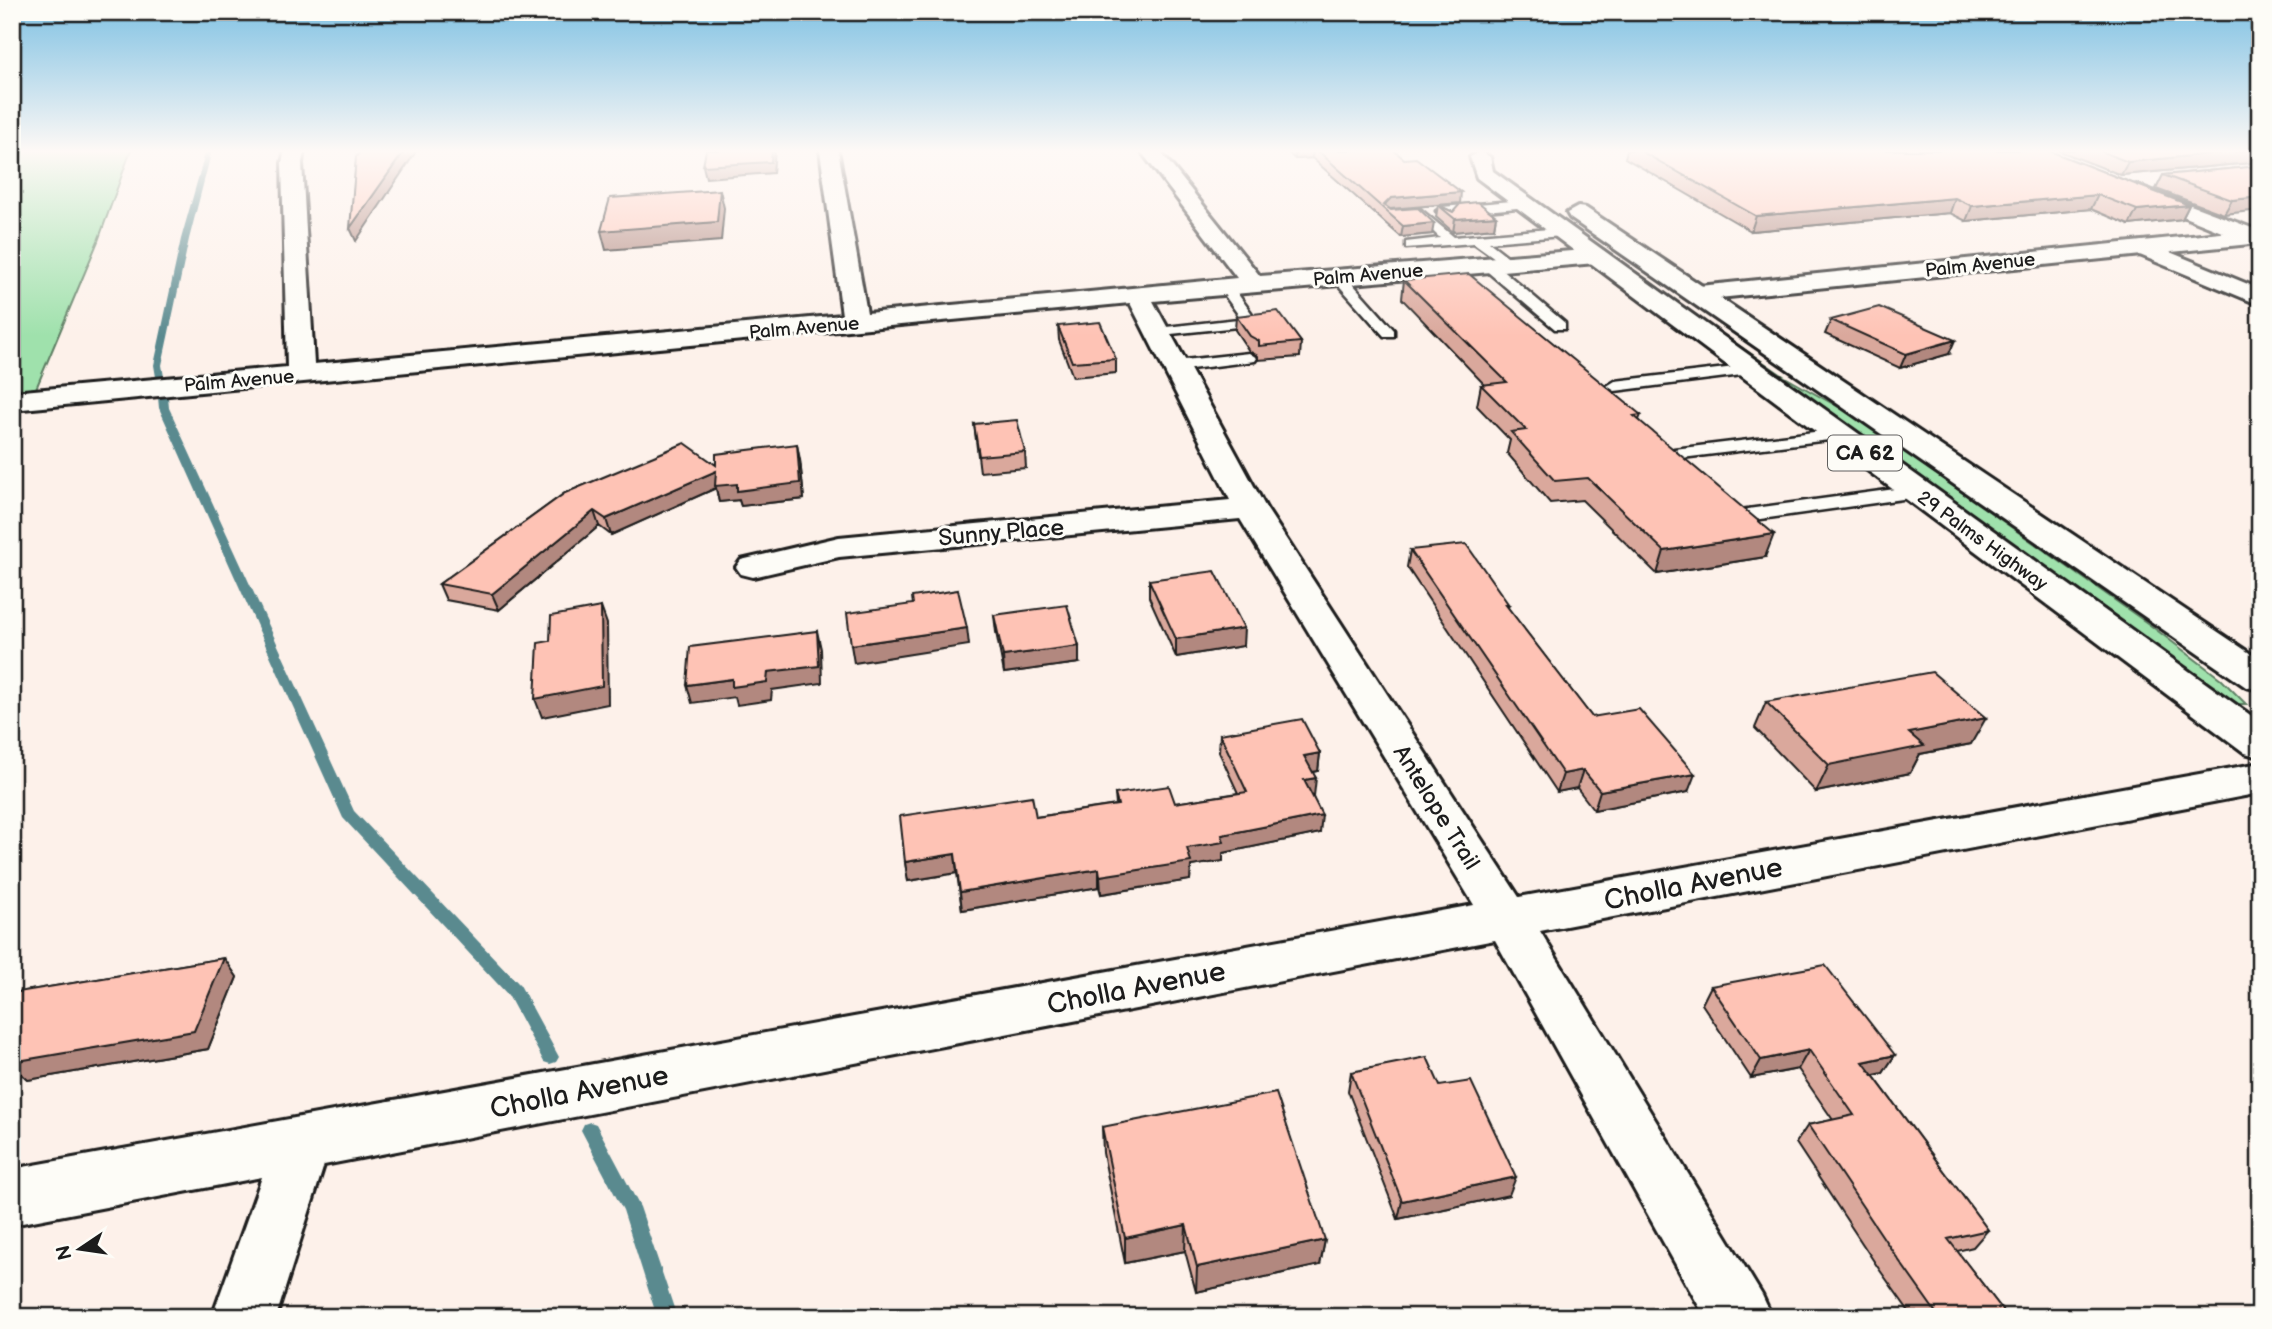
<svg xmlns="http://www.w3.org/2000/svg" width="2272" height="1329" viewBox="0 0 2272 1329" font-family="'Balsamiq Sans',sans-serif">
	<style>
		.green { fill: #9fe1ac; stroke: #5e7e64; stroke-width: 2 }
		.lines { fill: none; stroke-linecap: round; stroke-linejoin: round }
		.stream { fill: #5a8a8f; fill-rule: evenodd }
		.lane-casing { stroke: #1c1c1c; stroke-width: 5 }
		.street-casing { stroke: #1c1c1c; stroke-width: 6 }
		.secondary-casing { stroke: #1c1c1c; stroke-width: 6 }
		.primary-casing { stroke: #1c1c1c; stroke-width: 6 }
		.lane { fill: #fdfcf7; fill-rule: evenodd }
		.street { fill: #fdfcf7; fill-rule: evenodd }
		.secondary { fill: #fdfcf7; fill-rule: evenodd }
		.primary { fill: #fdfcf7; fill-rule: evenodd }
		.wall { fill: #daa89c; stroke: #1c1c1c; stroke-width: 2 }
		.shaded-wall { fill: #b2887f; stroke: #1c1c1c; stroke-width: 2 }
		.building { fill: #fec3b5; stroke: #1c1c1c; stroke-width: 2 }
		.labels { text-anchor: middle; stroke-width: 6; stroke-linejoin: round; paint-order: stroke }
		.far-street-label { font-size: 19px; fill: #1c1c1c; stroke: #fdfcf7 }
		.shield { fill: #fdfcf7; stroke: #605f5e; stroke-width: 2 }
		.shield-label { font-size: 21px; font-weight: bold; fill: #1c1c1c }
		.street-label { font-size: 23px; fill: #1c1c1c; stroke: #fdfcf7 }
		.near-street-label { font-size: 28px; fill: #1c1c1c; stroke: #fdfcf7 }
	</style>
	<rect width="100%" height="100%" fill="#fdf1ea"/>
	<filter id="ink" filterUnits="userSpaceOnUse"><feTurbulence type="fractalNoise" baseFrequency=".0143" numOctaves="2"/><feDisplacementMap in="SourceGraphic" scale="14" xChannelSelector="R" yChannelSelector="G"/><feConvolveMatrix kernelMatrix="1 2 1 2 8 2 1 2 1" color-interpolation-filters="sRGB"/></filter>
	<g filter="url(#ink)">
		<path class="green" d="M12,150H131L98,241L35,391L12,393Z
			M1639,277L1785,377L1851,414L2150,625L2221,679L2246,704H2235Z"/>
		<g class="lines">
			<path class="stream" d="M206,150H212L189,239L162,365L164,377L160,380L156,377L154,365L181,239Z
				M163,394L168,397L169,408L354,811L520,985L559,1057L556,1062L550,1064L544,1062L508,995L343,818L159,408L158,397Z
				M590,1122L596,1124L640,1207L677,1317H657L623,1210L581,1130L584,1124Z"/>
			<g class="lane-casing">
				<path id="lane" d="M1524,200L1528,201V207L1453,214L1456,218L1450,222L1436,211L1442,207Z
					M1420,209L1454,237L1562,228L1569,232L1562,236L1489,242L1511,259L1513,262L1506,266L1474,243L1406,248V242L1440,238L1414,213Z
					M1482,261H1492L1565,323V329H1555L1482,267Z
					M1339,273L1344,274L1394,330V336H1384L1334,280L1332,277Z
					M1225,282L1230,283L1255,318L1247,326L1152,336V330L1157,328L1238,319L1240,317L1218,286Z
					M1249,353L1257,358L1255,361L1175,371L1167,366L1175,361Z
					M1752,365L1760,370L1758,373L1615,391L1607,386L1615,381Z
					M1839,429L1848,434L1845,438L1674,459L1665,454L1674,449Z
					M1917,486L1926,492L1924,496L1740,522L1730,516L1740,510Z"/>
			</g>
			<g class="street-casing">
				<path id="street" d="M285,150H304L302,163L314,364L842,315L820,150H838L867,313L1237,278L1140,150H1159L1260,276L1596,249L1604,251L1607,256L1596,263L1153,301L1266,508L1519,897L2260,763V793L1540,931L1762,1295L1772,1317H1705L1495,940L324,1165L276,1317H212L262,1177L12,1225V1169L1474,905L1240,519L839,557L753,577L741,574L736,567L741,560L839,537L1230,500L1130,303L12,410V392L287,367L282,163Z
					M2137,185L2260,231V241H2244L2130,195L2127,191L2130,187Z
					M2143,241L2260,289V305L2135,253L2132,248L2135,243Z"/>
			</g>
			<g class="secondary-casing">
				<path id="secondary" d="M2260,229V243L1699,300L1690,298L1687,293L1690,288L1699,286Z"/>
			</g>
			<g class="primary-casing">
				<path id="primary" d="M1480,151L1490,157L1493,171L2260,722V757L2245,753L1477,178L1470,157Z
					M1578,207L1586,208L2260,660V690L2246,687L1570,218L1567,213Z"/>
			</g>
			<use href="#lane" class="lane"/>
			<use href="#street" class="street"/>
			<use href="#secondary" class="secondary"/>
			<use href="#primary" class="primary"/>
		</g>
		<path class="wall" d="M1285,150H1393L1460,203L1390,209L1432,234L1401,237L1312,158L1295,159Z
			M1627,150H2047L2189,205L2182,219L2129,225L2091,209L1966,221L1950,213L1751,231L1625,158Z
			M2057,150H2260V162L2121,175Z
			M2260,166L2224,214L2156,189L2163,175Z
			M1438,205L1453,212L1496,216L1494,228L1453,232L1436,217Z
			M1404,280L1641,415L1639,420L1765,557L1657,574L1582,500L1550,503L1507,453L1510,440L1477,406L1481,385H1485L1402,299Z
			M1236,316L1301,342L1300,357L1258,360V356L1249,351L1235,330Z
			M1831,320L1949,354L1900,368L1825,334Z
			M1058,326L1116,359V373L1073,377L1059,340Z
			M974,424L1025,452L1026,468L980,472Z
			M800,460L804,499L741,506L739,500L719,502L716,488L611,535L599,526L499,610L446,600L439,584L565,493L716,465Z
			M1410,550L1509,605L1508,608L1592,717L1688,792L1594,810L1577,788L1557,792L1407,567Z
			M1149,580L1243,646L1176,657L1149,597Z
			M994,615L1079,663L1004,673L996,632Z
			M1766,702L1971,744L1920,754L1910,773L1816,792L1755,728Z
			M1220,734L1320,753L1318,771L1312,772L1314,796L1313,797L1320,833L1223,853V861L1191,866L1190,880L1101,894L1099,887L962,910L957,873L908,881L905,862L1036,817L1116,805L1115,794L1175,803L1238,793L1219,752Z
			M224,958L237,977L208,1049L28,1080L23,1075L12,1077V993Z
			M1711,986L1895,1055L1883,1073L1873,1075L1988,1230L1973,1247L1957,1251L2008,1317H1913L1879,1269L1796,1143L1808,1125L1833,1120L1798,1069L1751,1078L1702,1004Z
			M1351,1072L1440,1086L1509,1195L1398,1219L1348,1091Z
			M1102,1127L1325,1240L1320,1265L1196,1292L1185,1251L1125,1263L1103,1153Z"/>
		<path class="shaded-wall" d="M405,150H414L415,153L356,241L350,228Z
			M772,150H775L773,173L706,178L703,166Z
			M1295,150H1313L1312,158L1295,159Z
			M2252,150H2260V162L2121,175L2128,162Z
			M720,190L724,208L721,241L606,250L601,231Z
			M1461,192L1460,203L1390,209L1384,205L1391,198Z
			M2098,195L2091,209L1966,221L1972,206Z
			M2260,197V210L2224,214L2232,200Z
			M1955,198L1950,213L1751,231L1756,216Z
			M2189,205L2182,219L2129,225L2137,210Z
			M1496,216L1494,228L1453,232L1455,219Z
			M1434,223L1432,234L1401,237L1403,226Z
			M1955,340L1949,354L1900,368L1906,354Z
			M797,444L800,460L804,499L741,506L739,500L719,502L716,488L611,535L606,519L716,471Z
			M594,511L599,526L499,610L492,594Z
			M1774,534L1765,557L1657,574L1664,551Z
			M601,607L607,624L608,704L542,717L535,699Z
			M967,628L969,645L854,663L851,645Z
			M1244,628L1243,646L1176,657V639Z
			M817,631L821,649L822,683L772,690L771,700L737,705L735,697L692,703L687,685L732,679L768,672Z
			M1079,646V663L1004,673L1003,656Z
			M1986,718L1971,744L1920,754L1910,773L1816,792L1829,765L1909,733Z
			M1320,753L1318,771L1301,774L1304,756Z
			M1583,770L1577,788L1557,792L1563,774Z
			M1695,774L1688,792L1594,810L1600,791Z
			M1316,778L1314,796L1302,798L1304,780Z
			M1322,815L1320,833L1223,853V861L1191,866L1190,880L1101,894L1100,876L1187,848L1222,835Z
			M955,854L957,873L908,881L905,862Z
			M1099,869V887L962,910L960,892Z
			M224,958L237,977L208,1049L28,1080L12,1065V1062Z
			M1809,1050L1798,1069L1751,1078L1761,1060Z
			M1895,1055L1883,1073L1852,1080L1863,1062Z
			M1516,1177L1509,1195L1398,1219L1402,1201Z
			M1186,1225L1185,1251L1125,1263V1238Z
			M1325,1240L1320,1265L1196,1292L1197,1267Z"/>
		<path class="building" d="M361,150H405L350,228L356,157Z
			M706,150H772L771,162L703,166Z
			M1317,150H1393L1404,159L1416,158L1461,192L1391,198L1384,205L1391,210L1418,208L1434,223L1403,226Z
			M1639,150H2047L2189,205L2137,210L2098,195L1972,206L1955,198L1756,216Z
			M2098,150H2252L2128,162Z
			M2260,166V197L2232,200L2163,175Z
			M720,190L717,222L601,231L610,198Z
			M1478,202L1496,216L1455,219L1438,205L1453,212L1460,204Z
			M1469,274L1641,415L1634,416L1774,534L1664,551L1588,478L1555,481L1511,432L1526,430L1481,385L1507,382L1404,280Z
			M1879,307L1955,340L1906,354L1831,320Z
			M1278,311L1301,342L1259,346V341L1250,336L1236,316Z
			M1100,322L1116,359L1072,362L1058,326Z
			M1017,420L1025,452L979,456L974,424Z
			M685,443L716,465V454L797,444L800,483L737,491V484L715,486L716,471L606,519L594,511L492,594L439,584L565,493Z
			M1466,544L1509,605H1506L1592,717L1639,709L1695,774L1600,791L1583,770L1563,774L1410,550Z
			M1215,571L1244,628L1176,639L1149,580Z
			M958,590L967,628L851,645L847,613L913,604L912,597Z
			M1067,605L1079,646L1003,656L994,615Z
			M601,607L602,686L535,699L538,643L550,641L551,616Z
			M817,631L819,666L768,672L767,682L732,687V679L687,685L690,647Z
			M1932,672L1986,718L1909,733L1924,746L1829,765L1766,702Z
			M1302,719L1320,753L1304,756L1316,778L1304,780L1322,815L1222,835L1224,842L1187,848L1191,862L1100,876L1099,869L960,892L955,854L905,862L900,816L1032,796L1036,817L1118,805L1115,794L1169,786L1175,803L1247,792L1220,734Z
			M224,958L194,1031L12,1062V993Z
			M1825,965L1895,1055L1863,1062L1988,1230L1948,1239L2008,1317H1939L1893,1252L1808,1125L1854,1115L1809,1050L1761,1060L1711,986Z
			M1427,1057L1440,1086L1471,1081L1516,1177L1402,1201L1351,1072Z
			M1276,1093L1325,1240L1197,1267L1186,1225L1125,1238L1102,1127Z
			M2064,1313L2066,1317H2052Z"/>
	</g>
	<linearGradient id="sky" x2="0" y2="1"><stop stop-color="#7fc1e3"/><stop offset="0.45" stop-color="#fef9f6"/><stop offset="1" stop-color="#fef9f6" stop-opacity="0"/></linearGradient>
	<rect width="2272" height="336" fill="url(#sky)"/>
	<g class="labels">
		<g class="far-street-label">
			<text transform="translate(1980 264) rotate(-6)" y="7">Palm Avenue</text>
			<text transform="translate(1368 274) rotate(-5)" y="7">Palm Avenue</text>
			<text transform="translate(804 327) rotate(-5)" y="7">Palm Avenue</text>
			<text transform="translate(239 380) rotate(-5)" y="7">Palm Avenue</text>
			<text transform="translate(1983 540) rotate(36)" y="7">29 Palms Highway</text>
		</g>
		<rect class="shield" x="1828" y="435.5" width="74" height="35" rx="5"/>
		<g class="shield-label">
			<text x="1865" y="460">CA 62</text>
		</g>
		<g class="street-label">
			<text transform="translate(1001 532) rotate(-5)" y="8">Sunny Place</text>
			<text transform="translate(1437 807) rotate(58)" y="8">Antelope Trail</text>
		</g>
		<g class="near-street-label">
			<text transform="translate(1693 883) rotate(-11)" y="10">Cholla Avenue</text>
			<text transform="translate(1136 987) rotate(-11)" y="10">Cholla Avenue</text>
			<text transform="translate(579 1091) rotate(-11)" y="10">Cholla Avenue</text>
		</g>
	</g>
	<rect width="2272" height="1329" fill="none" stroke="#fdfcf7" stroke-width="42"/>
	<rect x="21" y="21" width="2230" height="1287" fill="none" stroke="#1c1c1c" stroke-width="2.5" filter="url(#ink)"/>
	<g transform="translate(80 1249) rotate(257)" stroke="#fdfcf7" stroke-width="5" paint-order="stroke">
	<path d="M0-5L12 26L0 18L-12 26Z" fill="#1c1c1c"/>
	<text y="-10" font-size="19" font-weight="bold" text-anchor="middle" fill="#1c1c1c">N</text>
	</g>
</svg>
